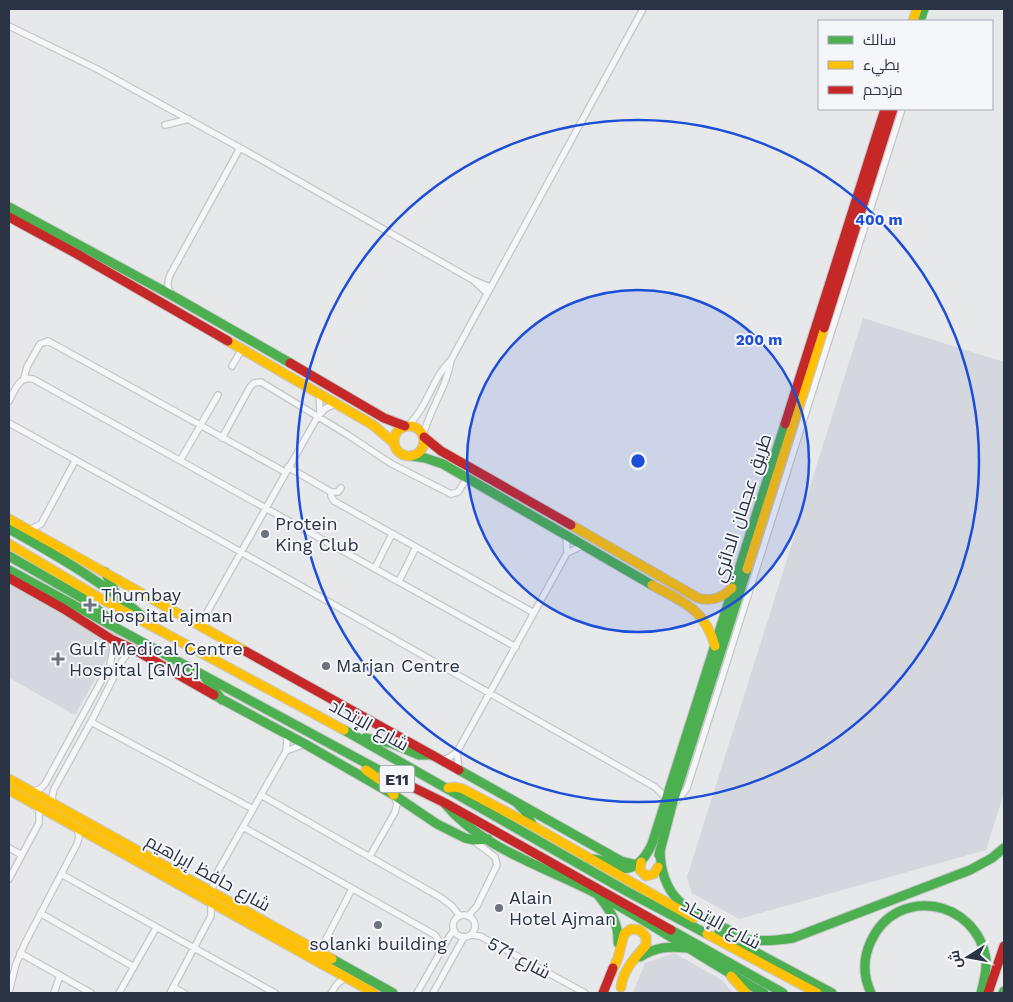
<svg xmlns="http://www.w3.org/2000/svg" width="1013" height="1002" viewBox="0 0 1013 1002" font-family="'Work Sans',Cairo,sans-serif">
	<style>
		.built { fill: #d4d7dd }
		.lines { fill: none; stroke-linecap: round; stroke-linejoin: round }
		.street-casing { stroke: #c4c6c8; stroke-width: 8 }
		.fast-casing { stroke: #c4c6c8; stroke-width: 11 }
		.slow-casing { stroke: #c4c6c8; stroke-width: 11 }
		.jam-casing { stroke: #c4c6c8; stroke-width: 11 }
		.street { stroke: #f5f6f7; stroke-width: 5.5 }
		.fast { stroke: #4caf50; stroke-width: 9 }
		.slow { stroke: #ffc107; stroke-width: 9 }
		.jam { stroke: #c62828; stroke-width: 9 }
		.ring { fill: none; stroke: #1d4ed8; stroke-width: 2.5 }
		.poi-dot { fill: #6c737f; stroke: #f4f6f9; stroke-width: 2 }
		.labels { text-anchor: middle; stroke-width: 4; stroke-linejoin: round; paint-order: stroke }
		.shield { fill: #f4f6f9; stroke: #676e7b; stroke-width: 1 }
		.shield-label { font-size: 16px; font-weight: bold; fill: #2b3445 }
		.street-label { font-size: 18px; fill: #2b3445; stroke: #f4f6f9 }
		.poi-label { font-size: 18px; fill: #2b3445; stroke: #f4f6f9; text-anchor: start }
		.centre { fill: #1d4ed8; stroke: #f4f6f9; stroke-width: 2.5 }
		.ring-label { font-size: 15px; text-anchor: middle; font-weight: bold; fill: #1d4ed8; stroke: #f4f6f9; stroke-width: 4; stroke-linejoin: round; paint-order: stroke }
	</style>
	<rect width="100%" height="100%" fill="#e6e8ea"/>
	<path class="built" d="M863,318L1004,362V793L986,850L739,919L692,893L687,877Z
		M9,567L119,631L118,639L75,715L9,678Z
		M674,953L722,980L733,993H633L645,963Z"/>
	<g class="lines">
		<g class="street-casing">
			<path id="street" d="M9,26L97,69L244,150L473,280L490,287
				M165,125L189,119
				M473,280L487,293
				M171,294C167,287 167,282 170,275L240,148
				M232,366L242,349
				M24,378L27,367L40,344L48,341L285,472
				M319,394L320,413
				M9,401C15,390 19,376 33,379L516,647
				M9,423L225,543L655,787L666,798
				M407,426C428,408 431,379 451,360L643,9
				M423,436C429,410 447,387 451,360
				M222,438L250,387L254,383L261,382L348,435L390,463L451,494L458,492L467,478
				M181,459L218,395
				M288,467L331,492H338L341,488
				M331,492V496L334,501L534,613
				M29,530L41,524L75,461
				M567,553L584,545
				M375,568L392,534
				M399,581L416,547
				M206,629L205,616L318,416L326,408L336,404
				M91,722L253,809
				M286,751L305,744
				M457,752L459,770
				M441,760L450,757L457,752L567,553L566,535
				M33,791L40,789L45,784L110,665L113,650L111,639
				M261,795L440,897L452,906L460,916
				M674,803L682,795L687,788L902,109
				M54,804L52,798L54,789L91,722L122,661L127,654L135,650
				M243,827L435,935L443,947
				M9,848L22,855
				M370,856L395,812L397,804L394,795
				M61,874L275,993
				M9,879L39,823V807
				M212,893L214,878L286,751L287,740L284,733
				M40,913L134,967
				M453 926a11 11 0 1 1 22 0a11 11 0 1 1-22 0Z
				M468,916L477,906L497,865L495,857L474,841
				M471,935L480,936L585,993
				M20,953L91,993
				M326,956L324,943L352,889
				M173,987L184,993
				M9,992L16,964L25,943L77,844L79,837L77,828
				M54,993L60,975
				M119,993L156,928
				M170,993L211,916V903
				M331,993L337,984L346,977
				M417,993L449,937L454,930
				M433,993L464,937"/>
		</g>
		<g class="fast-casing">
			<path id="fast" d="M920,21L924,9
				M9,207L173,296L290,363
				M412,456L425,458L443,464L652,585
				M9,529C58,556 106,584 148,621
				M9,556L84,599L115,623
				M9,570L386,774
				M105,572L116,594
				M206,679L222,700
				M214,695L305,744L394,795L437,824L465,838L474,840L488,839
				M344,730L628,892L707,934
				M365,738L391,743L419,755H432
				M459,770L621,861L633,864
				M517,803L525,811L533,826
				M445,804C484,850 546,867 597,894C654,924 707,962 764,993
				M660,850C661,901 690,912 731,931
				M659,855L672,805L747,569
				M590,859C600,858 607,863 616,867C634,873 645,859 652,844L785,424
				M598,895C610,910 619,923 618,943
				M671,930L783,993
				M719,932C750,941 760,943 793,938L970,870L992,858L1004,848
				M731,939L832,993
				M640,957C655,947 669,946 687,948
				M332,959L393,993
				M871,993C863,976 863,958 871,941C897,885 976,899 986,959C987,970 984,982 981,993
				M1003,993L1004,991"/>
		</g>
		<g class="slow-casing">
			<path id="slow" d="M913,21L917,9
				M228,341L373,425L394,443
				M394 441a15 15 0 1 1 30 0a15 15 0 1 1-30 0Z
				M9,519L245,651
				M571,525L698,598C712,602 722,598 732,588
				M9,544L98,597L344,730
				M747,569L824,328
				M652,585C684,603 704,608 715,646
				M366,770L386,784L394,795
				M9,779L332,959
				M448,788L455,787L463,789L533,826L694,918
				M9,790L374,993
				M641,862L640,870L646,876L654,874L658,867
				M707,934L817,993
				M611,974L618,958L624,934L631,929L640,930L646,937V945C635,958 623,970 621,987
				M731,976L746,993"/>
		</g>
		<g class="jam-casing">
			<path id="jam" d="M9,217L77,254L228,341
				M824,328L893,109
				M290,363L384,418L405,426
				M785,424L885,109
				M424,437L441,451L571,525
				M9,578L64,609L111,639L135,650L214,695
				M245,651L459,770
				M386,774L445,803L671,930
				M603,993L613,968
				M988,993L1004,946"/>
		</g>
		<use href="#street" class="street"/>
		<use href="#fast" class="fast"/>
		<use href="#slow" class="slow"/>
		<use href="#jam" class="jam"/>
	</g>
	<circle cx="638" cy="461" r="171" fill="#1d4ed8" fill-opacity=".12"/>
	<g class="ring">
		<circle cx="638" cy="461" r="171"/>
		<circle cx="638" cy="461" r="341"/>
	</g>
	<g class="poi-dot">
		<circle cx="265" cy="534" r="5"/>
		<path d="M87.5 597.5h5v5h5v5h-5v5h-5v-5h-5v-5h5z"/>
		<path d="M55.5 651.5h5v5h5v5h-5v5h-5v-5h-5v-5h5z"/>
		<circle cx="326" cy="666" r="5"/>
		<circle cx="499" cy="908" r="5"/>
		<circle cx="378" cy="925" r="5"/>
	</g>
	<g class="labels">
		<rect class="shield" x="379.5" y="765.5" width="35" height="27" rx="4"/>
		<g class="shield-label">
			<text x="397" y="785">E11</text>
		</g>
		<g class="street-label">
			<text transform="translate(742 508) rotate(-72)" y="6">طريق عجمان الدائري</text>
			<text transform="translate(369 725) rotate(29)" y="6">شارع الإتحاد</text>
			<text transform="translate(208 873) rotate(29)" y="6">شارع حافظ إبراهيم</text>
			<text transform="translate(721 924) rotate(28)" y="6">شارع الإتحاد</text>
			<text transform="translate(519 958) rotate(28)" y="6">شارع 571</text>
		</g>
		<g class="poi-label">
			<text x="275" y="530">Protein<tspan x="275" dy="21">King Club</tspan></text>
			<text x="101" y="601">Thumbay<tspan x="101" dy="21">Hospital ajman</tspan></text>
			<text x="69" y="655">Gulf Medical Centre<tspan x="69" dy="21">Hospital [GMC]</tspan></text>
			<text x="336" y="672">Marjan Centre</text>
			<text x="509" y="904">Alain<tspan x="509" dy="21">Hotel Ajman</tspan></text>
			<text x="378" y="950" text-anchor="middle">solanki building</text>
		</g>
	</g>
	<circle cx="638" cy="461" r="8" class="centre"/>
	<g class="ring-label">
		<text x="879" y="225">400 m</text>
		<text x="759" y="345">200 m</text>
	</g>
	<rect width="1013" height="1002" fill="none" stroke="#2b3445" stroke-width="20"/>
	<rect x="818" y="20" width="175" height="90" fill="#f4f6f9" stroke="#a4a8b1"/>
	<rect x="828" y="36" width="25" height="8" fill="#4caf50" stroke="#a4a8b1"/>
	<text x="863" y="45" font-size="15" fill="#2b3445">سالك</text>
	<rect x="828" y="61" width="25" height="8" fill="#ffc107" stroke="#a4a8b1"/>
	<text x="863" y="70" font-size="15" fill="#2b3445">بطيء</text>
	<rect x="828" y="86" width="25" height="8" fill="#c62828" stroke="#a4a8b1"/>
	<text x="863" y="95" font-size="15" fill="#2b3445">مزدحم</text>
	<g transform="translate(968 957) rotate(259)" stroke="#f4f6f9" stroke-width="4" paint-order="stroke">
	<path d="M0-4L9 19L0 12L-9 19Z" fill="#2b3445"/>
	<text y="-8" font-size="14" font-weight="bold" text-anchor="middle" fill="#2b3445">ش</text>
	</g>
</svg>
